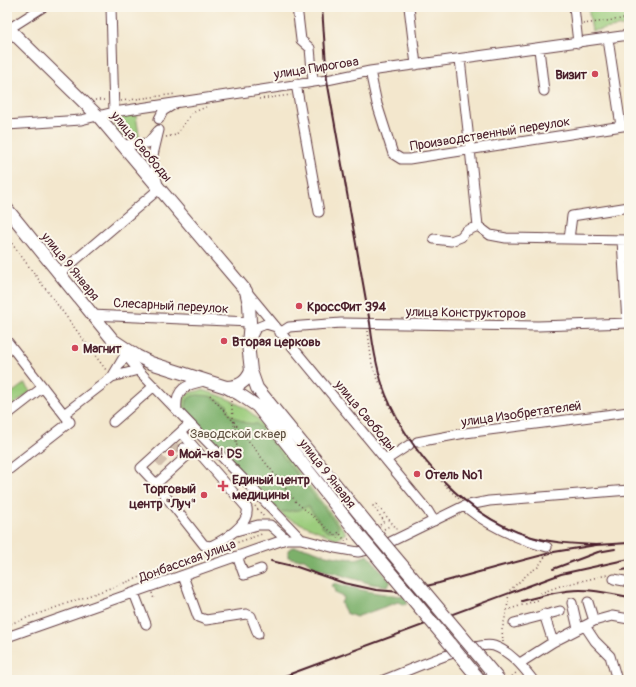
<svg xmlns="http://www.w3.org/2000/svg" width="636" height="687" viewBox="0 0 636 687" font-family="Pangolin,sans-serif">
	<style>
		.green { fill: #9bcc7b; stroke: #727653 }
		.forest { fill: #7cb06b; stroke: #63684b }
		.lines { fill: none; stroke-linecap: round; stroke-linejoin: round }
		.minor-tunnel { stroke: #d1bfad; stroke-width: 9; stroke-dasharray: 9 4.5; stroke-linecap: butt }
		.minor-casing { stroke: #633d43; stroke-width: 11 }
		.major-casing { stroke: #633d43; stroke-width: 14 }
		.path { stroke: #633d43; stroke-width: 1.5; stroke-dasharray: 1 3; stroke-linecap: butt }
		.minor { stroke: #fff; stroke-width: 9 }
		.major { stroke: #fff; stroke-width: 12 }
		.rail { stroke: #4a1f2b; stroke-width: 2 }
		.major-bridge-casing { stroke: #633d43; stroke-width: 14; stroke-linecap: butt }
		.major-bridge { stroke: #fff; stroke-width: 12 }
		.poi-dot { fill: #d1495b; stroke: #fbf7ec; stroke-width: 1.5 }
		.labels { text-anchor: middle; stroke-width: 4; stroke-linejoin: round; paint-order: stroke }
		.street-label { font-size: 13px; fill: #4a1f2b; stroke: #fbf7ec }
		.poi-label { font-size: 13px; font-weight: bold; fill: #4a1f2b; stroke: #fbf7ec; text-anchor: start }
		.park-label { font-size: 13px; fill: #625343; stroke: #fbf7ec }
	</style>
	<rect width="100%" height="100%" fill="#fbf7ec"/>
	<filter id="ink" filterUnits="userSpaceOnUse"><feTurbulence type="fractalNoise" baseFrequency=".025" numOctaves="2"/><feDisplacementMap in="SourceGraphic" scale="8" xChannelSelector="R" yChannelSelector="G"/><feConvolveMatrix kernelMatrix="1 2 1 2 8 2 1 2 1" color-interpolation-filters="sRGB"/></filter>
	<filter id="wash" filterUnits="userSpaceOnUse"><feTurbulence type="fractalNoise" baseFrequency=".012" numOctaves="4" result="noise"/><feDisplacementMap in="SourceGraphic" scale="16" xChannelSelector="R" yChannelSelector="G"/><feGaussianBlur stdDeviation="0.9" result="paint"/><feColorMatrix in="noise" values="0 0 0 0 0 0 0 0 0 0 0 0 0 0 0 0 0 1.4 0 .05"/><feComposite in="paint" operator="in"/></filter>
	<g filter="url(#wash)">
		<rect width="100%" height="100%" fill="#f3e7cd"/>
		<path class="green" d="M588,7H629V25L592,31Z
			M136,115L140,141L123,138L114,127V121L118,117Z
			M25,383L31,391L7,410V386L13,392Z
			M202,390C224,396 238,402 255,416L346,533L337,539L285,517L265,500L183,407L182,401L189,393Z"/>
		<path class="forest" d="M198,395L210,396L227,405L229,414L245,423L257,424L338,526V531H326L308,506L299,510L283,512L275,507L239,469L186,409L187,400L192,396Z
			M292,547L306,548L326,555L343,558L356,559L368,555L391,582L387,586L372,584L316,568L304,559H295L288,557V550Z
			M335,583C358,590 379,594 403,596L408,603L405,605L398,602L356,617L346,613L341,603L344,597L336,594L332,585Z"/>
	</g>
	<g filter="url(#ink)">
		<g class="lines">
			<path class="minor-tunnel" d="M174,446L179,452
				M159,459L164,464"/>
			<g class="minor-casing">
				<path id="minor" d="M111,7L114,112
					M297,7L301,40L310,48L313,81
					M409,7L416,65
					M574,7L578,43
					M7,30L43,7
					M608,39L621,126
					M539,49L544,91
					M460,59L470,149L478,226L490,235L506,238L629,240
					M370,71L377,104L393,154L401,159H409L629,125
					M296,84L319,212
					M159,119L163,111L173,105
					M7,125L81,120L114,112L327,80L370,71L629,35
					M123,145L148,143L158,131
					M434,239L451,241L461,237L466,231L478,226
					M569,239L572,216L629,207
					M622,240L627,323
					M59,274L159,189L155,173L153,155L159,130
					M248,293L428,511L434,521
					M91,315L250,322
					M280,333L289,327L341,323L538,326L629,323
					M250,340L256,328L266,324L276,327
					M7,341L70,422L7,471
					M119,347L138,370L301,539
					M112,377L138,370
					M177,410C175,388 186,385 204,381
					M64,414L112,377L125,355
					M7,415L43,387
					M113,422L154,386
					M417,442L465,433L629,412
					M183,448L189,454L156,484L141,468L185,428
					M386,460L409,445
					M156,484L204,545L211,546C223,540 250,525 247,508L181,432
					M464,506C489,526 517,539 547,547
					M236,531L258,525H270L286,539
					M237,556L244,575L261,569
					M183,576L198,617L206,620L246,614L251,616L258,634
					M614,579L629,582
					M134,593L146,624
					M588,602L594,621
					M572,603L578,629
					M544,614L553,642
					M514,623L560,611
					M585,626L595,641L610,656L617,680
					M7,637L286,539H301L335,548L358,552L378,548L464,506L489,501L629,490
					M520,663L553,642L594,621L612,616L629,619
					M384,680C405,672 475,640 494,646C511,652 523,667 533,680"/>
			</g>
			<g class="major-casing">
				<path id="major" d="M7,27L98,116L246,291L249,304L250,322L248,344L251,371L257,388L375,533
					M7,209L113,340L137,356L151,363L226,387L239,394L257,406L359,535
					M226,387C238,387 246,383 251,371"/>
			</g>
			<path class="path" d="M583,24L629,18
				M259,99L291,95
				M95,100H105
				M121,101L176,94
				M166,137L176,135L192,113L206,107
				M7,237L106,370
				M368,331L372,365L391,410L407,437
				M210,395L234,422L296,502L335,535L339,532L345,541L349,539
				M345,396L390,448
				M231,401L239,463
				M416,450L439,479L460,500
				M255,506L264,517
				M380,525L384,521L373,506L376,504L397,529
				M384,529L393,524
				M335,535L341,540
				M230,545L262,534
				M152,593L154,599
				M507,610L509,591L530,572L538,567L546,555
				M7,625L205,554
				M503,642L502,630L507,610L538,600L541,593L560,586L607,575
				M509,679L517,672"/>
			<use href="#minor" class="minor"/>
			<use href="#major" class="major"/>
			<path class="rail" d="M322,7L327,80L370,323C373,348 377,372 386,395C411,455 468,519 532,537C553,543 574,544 596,545
				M271,561L297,567L344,583L376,590L401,592L439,583L497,567L554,552L596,545L629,543
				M553,569L598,552L615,549
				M622,570L629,569
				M522,601C541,596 561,590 580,590C597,590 613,594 629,597
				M274,680L561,574L629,559"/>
			<g class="major-bridge-casing">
				<path id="major-bridge" d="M375,533L499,680
					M359,535L480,680"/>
			</g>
			<use href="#major-bridge" class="major-bridge"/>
		</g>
	</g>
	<g class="poi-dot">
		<circle cx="595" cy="74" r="4"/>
		<circle cx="299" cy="306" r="4"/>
		<circle cx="224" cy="341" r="4"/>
		<circle cx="75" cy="348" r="4"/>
		<circle cx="171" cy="453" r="4"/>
		<circle cx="417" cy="474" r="4"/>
		<path d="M221 480h4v4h4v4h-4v4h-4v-4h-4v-4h4z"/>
		<circle cx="204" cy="495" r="4"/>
	</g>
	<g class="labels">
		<g class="street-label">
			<text transform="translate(316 67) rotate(-9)" y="5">улица Пирогова</text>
			<text transform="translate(490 133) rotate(-9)" y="5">Производственный переулок</text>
			<text transform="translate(142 146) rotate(50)" y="5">улица Свободы</text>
			<text transform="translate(71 266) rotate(51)" y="5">улица 9 Января</text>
			<text transform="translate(171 305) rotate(3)" y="5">Слесарный переулок</text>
			<text transform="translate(466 312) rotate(1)" y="5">улица Конструкторов</text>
			<text transform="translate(521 413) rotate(-8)" y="5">улица Изобретателей</text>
			<text transform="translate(366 415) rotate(50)" y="5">улица Свободы</text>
			<text transform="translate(328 473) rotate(52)" y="5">улица 9 Января</text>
			<text transform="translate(187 560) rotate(-20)" y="5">Донбасская улица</text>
		</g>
		<g class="poi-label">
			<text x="587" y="79" text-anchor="end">Визит</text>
			<text x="307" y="311">КроссФит 394</text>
			<text x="232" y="346">Вторая церковь</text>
			<text x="83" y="353">Магнит</text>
			<text x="179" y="458">Мой-ка! DS</text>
			<text x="425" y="479">Отель №1</text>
			<text x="232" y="484">Единый центр<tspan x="232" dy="15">медицины</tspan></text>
			<text x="196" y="493" text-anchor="end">Торговый<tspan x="196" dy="15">центр "Луч"</tspan></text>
		</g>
		<g class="park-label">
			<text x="238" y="438">Заводской сквер</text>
		</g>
	</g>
	<rect width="636" height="687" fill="none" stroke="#fbf7ec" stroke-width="24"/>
</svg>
